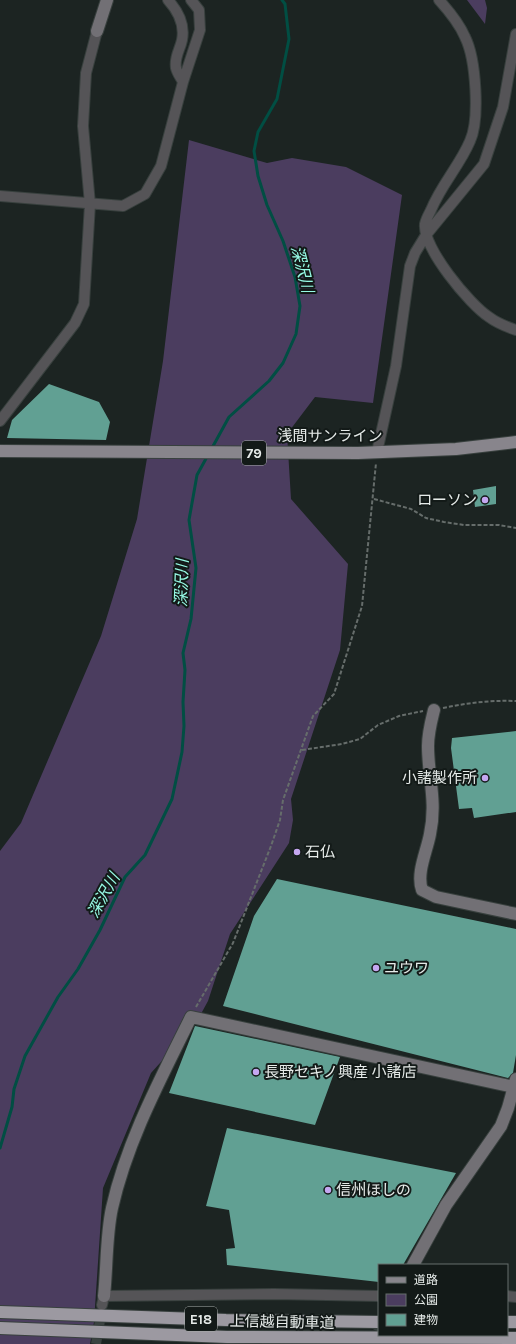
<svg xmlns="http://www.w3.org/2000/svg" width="516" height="1344" viewBox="0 0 516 1344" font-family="Karla,'Noto Sans JP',sans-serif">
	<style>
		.green { fill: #4b3d5f }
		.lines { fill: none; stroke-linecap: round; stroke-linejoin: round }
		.stream { stroke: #014e43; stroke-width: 3 }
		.building { fill: #61a093 }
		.street-tunnel { stroke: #3a4240; stroke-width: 10; stroke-dasharray: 10 5; stroke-linecap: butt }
		.street-casing { stroke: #38403e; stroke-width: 12 }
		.secondary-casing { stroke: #38403e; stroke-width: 14 }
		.primary-casing { stroke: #38403e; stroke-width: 14 }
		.highway-casing { stroke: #38403e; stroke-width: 14 }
		.path { stroke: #666d6b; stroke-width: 2; stroke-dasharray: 4 2; stroke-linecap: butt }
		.street { stroke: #555457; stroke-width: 10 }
		.secondary { stroke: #727075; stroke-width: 12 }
		.primary { stroke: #88858c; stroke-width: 12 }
		.highway { stroke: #9c99a1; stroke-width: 12 }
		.poi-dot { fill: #c5a7f1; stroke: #131a18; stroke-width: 1.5 }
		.labels { text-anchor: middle; stroke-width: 4; stroke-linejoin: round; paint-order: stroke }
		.shield { fill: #131a18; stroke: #a7acaa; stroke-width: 1 }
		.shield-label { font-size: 14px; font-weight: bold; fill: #e6ebe9 }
		.street-label { font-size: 15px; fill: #e6ebe9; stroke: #131a18 }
		.poi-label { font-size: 15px; fill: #e6ebe9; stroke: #131a18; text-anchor: start }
		.water-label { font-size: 16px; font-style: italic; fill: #97fbe6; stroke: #131a18 }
	</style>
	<rect width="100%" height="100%" fill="#1c2422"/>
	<path class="green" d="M467,0H485L487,8L485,24Z
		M189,140L267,163L292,158L346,167L402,195L373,403L315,397L287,434L291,499L348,564L340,650L291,799L293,820L289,843L230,934L208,1001L196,1023L151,1073L103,1188L94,1322L90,1344H0V851L21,823L101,636L137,519L163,361Z"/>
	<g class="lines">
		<path class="stream" d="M212,448L229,417L269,381L283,363L296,334L300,306L295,277L283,241L267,205L258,176L254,151L258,132L277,99L289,39L285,4L282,0
			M0,1148L12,1107L14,1089L25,1056L58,997L78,969L100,930L125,877L145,855L172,799L182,752L184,726L183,702L185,670L183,653L191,619L196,568L189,520L197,475L208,455"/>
	</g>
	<path class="building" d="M49,384L99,402L110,422L106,440L7,438L12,420Z
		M496,486V504L475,507L473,490Z
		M516,731V812L474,818L472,808L459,809L451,748L452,738Z
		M277,879L516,929V1055L513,1073L508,1078L223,1006L254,916Z
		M195,1026L340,1057L315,1125L169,1093Z
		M227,1128L456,1173L403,1265H379V1282L227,1265L226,1249L235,1248L229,1210L206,1206Z"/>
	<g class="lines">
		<path class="street-tunnel" d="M96,1344L102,1309
			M369,1344L379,1326"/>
		<g class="street-casing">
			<path id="street" d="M168,0C178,11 185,25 182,40C180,50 174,57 176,68C177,73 181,78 183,82
				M439,0C449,11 459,23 465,37C476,59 480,119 470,141C460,165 441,185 431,210C429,214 426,219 425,224C422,247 470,305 489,317C497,323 507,327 516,330
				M0,196L123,206L145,194L161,166L183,82L200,30L199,10L191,0
				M0,421L75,323L84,304L90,204L83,126L86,73L97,31
				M377,452L396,366L410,266L415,253L426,235L484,164L503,107L516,34
				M507,1296L516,1297
				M102,1305L104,1296L274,1294L379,1296"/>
		</g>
		<g class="secondary-casing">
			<path id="secondary" d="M97,31L107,0
				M434,710C431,722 428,733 428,746C428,777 437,801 430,834C427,851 416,873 422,890L436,897L516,914
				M413,1265L446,1205L501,1126L508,1108L516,1079
				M104,1296C107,1269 106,1235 112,1208C127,1141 161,1078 191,1017L514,1087"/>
		</g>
		<g class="primary-casing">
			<path id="primary" d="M0,451L358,453L456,449L516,442"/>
		</g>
		<g class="highway-casing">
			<path id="highway" d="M0,1312L226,1320L379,1322
				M507,1322H516
				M0,1328L227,1337L516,1338"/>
		</g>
		<path class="path" d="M374,499L411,509L426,518L444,522L464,525H499L516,528
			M443,708C467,703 491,700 516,701
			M302,750L342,744L360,739L378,725L399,716L423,711
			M196,1007L233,943L271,846L280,820L283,800L313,716L334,694L362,606L376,463"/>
		<use href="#street" class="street"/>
		<use href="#secondary" class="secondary"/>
		<use href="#primary" class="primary"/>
		<use href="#highway" class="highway"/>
	</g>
	<g class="poi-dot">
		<circle cx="485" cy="500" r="4"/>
		<circle cx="485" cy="778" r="4"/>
		<circle cx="297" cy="852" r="4"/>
		<circle cx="376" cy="968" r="4"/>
		<circle cx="256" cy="1072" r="4"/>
		<circle cx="328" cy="1190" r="4"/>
	</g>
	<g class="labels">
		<g class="shield">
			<rect x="242" y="441" width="24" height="24" rx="3"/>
			<rect x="185" y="1307" width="32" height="24" rx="3"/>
		</g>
		<g class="shield-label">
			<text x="254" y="458">79</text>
			<text x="201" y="1324">E18</text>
		</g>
		<g class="street-label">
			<text x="330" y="441">浅間サンライン</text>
			<text transform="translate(282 1322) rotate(1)" y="5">上信越自動車道</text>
		</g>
		<g class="poi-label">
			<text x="477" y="505" text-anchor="end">ローソン</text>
			<text x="477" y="783" text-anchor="end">小諸製作所</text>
			<text x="305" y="857">石仏</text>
			<text x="384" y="973">ユウワ</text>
			<text x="264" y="1077">長野セキノ興産 小諸店</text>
			<text x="336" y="1195">信州ほしの</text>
		</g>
		<g class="water-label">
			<text transform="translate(303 269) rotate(76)" y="6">深沢川</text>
			<text transform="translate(181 583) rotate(-88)" y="6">深沢川</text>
			<text transform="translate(103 895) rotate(-61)" y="6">深沢川</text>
		</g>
	</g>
	<rect x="378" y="1264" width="130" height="72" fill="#131a18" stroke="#676e6c"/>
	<rect x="386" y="1277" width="20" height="6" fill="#88858c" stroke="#676e6c"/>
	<text x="414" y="1284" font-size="12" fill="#e6ebe9">道路</text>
	<rect x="386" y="1294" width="20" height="12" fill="#4b3d5f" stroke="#676e6c"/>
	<text x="414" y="1304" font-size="12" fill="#e6ebe9">公園</text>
	<rect x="386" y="1314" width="20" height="12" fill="#61a093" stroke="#676e6c"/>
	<text x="414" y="1324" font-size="12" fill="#e6ebe9">建物</text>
</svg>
